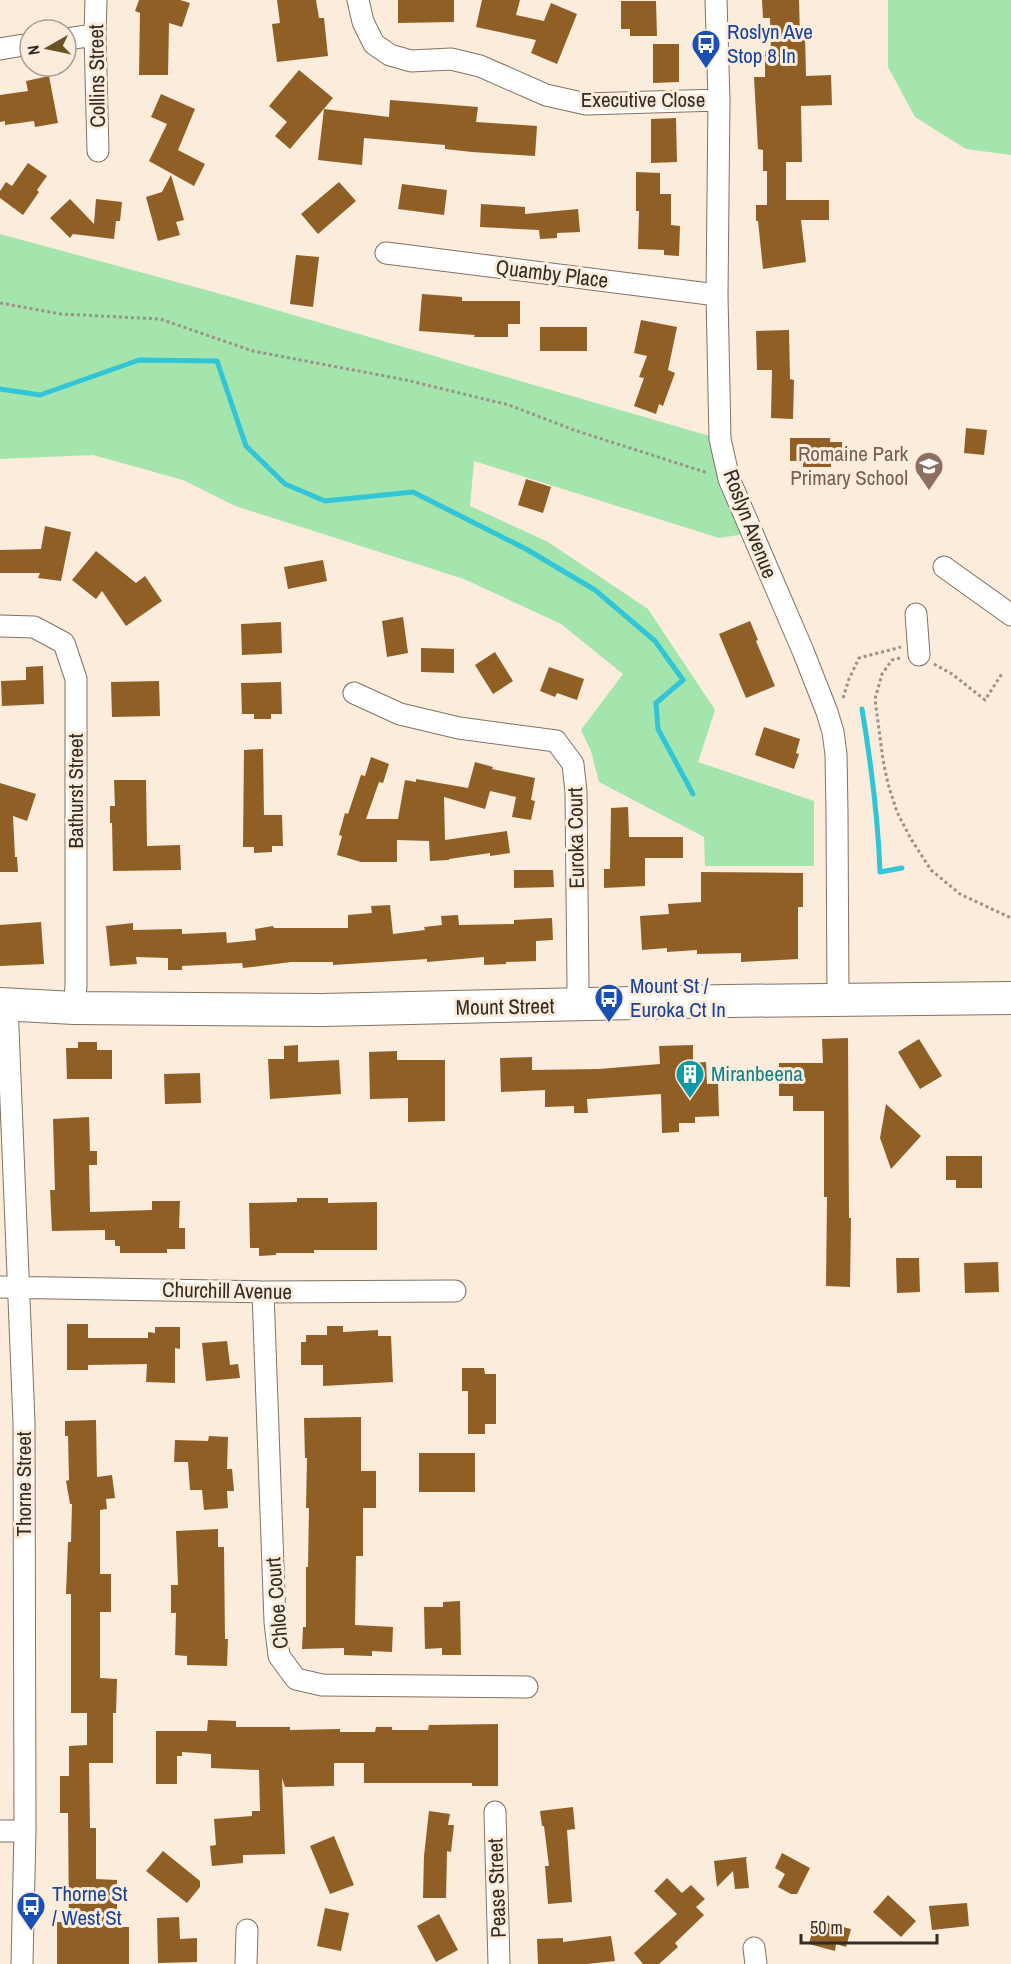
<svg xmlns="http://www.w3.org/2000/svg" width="1011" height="1964" viewBox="0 0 1011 1964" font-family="'Archivo Narrow',sans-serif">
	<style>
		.green { fill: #a3e5ad }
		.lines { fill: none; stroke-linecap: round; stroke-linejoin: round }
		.stream { stroke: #31c5d7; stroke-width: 5 }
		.building { fill: #8f5f25 }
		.minor-casing { stroke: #807264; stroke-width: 23 }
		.highway-casing { stroke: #807264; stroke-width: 34 }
		.path { stroke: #9c9186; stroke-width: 3; stroke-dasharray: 3 3; stroke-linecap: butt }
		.minor { stroke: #fff; stroke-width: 21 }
		.highway { stroke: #fff; stroke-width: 32 }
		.labels { text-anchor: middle; stroke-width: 6; stroke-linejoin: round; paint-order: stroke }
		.transit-label { font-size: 21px; fill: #164399; stroke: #fbecdc; text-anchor: start }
		.street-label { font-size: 21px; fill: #322c26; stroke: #fbecdc }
		.education-label { font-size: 21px; fill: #785e54; stroke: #fbecdc; text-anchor: end }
		.culture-label { font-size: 21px; fill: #0d838f; stroke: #fbecdc; text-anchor: start }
	</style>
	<rect width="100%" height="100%" fill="#fbecdc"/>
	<path class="green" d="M888,0H1011V155L966,149L915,117L888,67Z
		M0,234L228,296L720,439L752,533L719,538L474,461L470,506L548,542L648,609L715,710L698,762L814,801V866H705L704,837L599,782L591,751L581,730L623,674L561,624L464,579L235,506L183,480L93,455L0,459Z"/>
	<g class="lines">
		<path class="stream" d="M0,389L40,395L139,360L217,361L246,446L285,484L325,501L413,492L526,549L595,590L655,641L683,680L656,703L658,729L693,794
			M862,709C871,763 878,817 880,872L902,868"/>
	</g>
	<path class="building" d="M139,0H180L190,3L182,27L169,23L168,75H139L140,13L135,11Z
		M277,0H316L319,18H324L328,56L277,62L272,24L280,23Z
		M398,0H454V22L398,23Z
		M482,0H520L516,15L544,21L551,3L577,14L557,64L531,53L536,40L476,27Z
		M762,0H799L800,36H805L806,76L831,75L832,105L801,106L802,162H786V200H829V220H801L806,262L763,269L758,221H756V205H767V171H763V150L758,149L754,77H765V51H771L770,18H763Z
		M621,1H656L657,36H630V29H621Z
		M653,44H679V82L653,83Z
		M299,70L333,98L290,149L275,136L287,122L269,106Z
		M49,76L58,123L35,127L34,121L5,125V121L0,122V95L28,91L26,81Z
		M161,94L195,109L178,150L205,164L194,186L149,161L167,124L151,117Z
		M390,100L478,107L476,122L537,126L535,156L472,152L445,149V145L364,138L362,165L318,160L324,109L389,117Z
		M676,118L677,162L651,163V119Z
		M28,163L47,176L37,190L39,192L23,215L0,198V191L6,182L12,186Z
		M636,172L660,173V194H671V225L680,226L679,256L664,255V250L638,249L639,211H636Z
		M171,175L184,220L176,222L180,235L158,241L146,197L162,192Z
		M339,182L356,201L318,234L301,214Z
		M402,184L447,190L444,215L398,209Z
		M70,199L94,224L96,199L122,202L120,221H116L114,239L73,234L70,238L50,218Z
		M481,204L525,207V214L578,209L580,232L557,233V238L540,239L539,230L480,227Z
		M296,255L319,257L313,307L290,304Z
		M422,294L462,297V301H520V324H508V337H474L475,335L419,331Z
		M641,320L677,327L668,370L675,373L663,406L659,404L656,414L634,406L644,378L639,377L647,356L634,353Z
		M540,327H587V351H540Z
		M789,330L790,379L794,380L793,419L771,418L772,370H757L756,331Z
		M966,428L987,430L984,455L964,453Z
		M790,438H830V442H842V461H831V467H803V461H790Z
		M526,479L551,487L543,513L518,505Z
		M45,526L71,532L61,581L38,578L40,573H0V550L41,549Z
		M96,551L136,583L145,576L162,601L126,626L102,591L96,599L72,580Z
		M323,560L327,581L288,589L284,567Z
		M403,617L408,653L387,657L382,621Z
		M750,621L758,640L756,641L775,686L746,698L719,634Z
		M281,622L282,653L242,655L241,624Z
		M421,648L454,649V673L421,672Z
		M495,652L513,681L493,694L475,665Z
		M43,666L44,704L2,706L1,681L26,680V667Z
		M549,667L584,679L577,700L557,693L555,697L540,691Z
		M159,681L160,716L112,717L111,682Z
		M281,682L282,714H271V719H254V714H242L241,683Z
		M764,727L800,739L796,753L799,754L794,769L755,755Z
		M263,749L264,815H282L283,846H272V852L254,853V847H243L244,750Z
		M371,757L389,764L383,783L379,782L366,819H398L405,780L416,782V779L468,788L475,762L493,767L492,769L535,778L531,800L535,801L531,820L512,817L516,797L490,791L485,809L444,797L445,840L507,831L510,853L490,856V853L449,859V860L430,861L429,841L397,840V862H361L337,855L342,836L339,835L345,813L348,814L361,775L365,776Z
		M114,780H146L147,846L180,845L181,870L113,871L112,823H110V806H115Z
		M0,783L36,794L27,821L13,816L15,857H17L18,872H0Z
		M628,807L629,837H683V858H645V886L604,888V869H610L611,808Z
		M514,870H553L554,887L514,888Z
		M701,872L803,873V907H798V959L741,962V953L697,954V950L667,952V948L642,950L640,916L669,914L668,904L701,902Z
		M390,905L393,934L425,930L424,927L442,925L441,916L458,915L459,925L514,924V920L552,918L553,940L536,941V961L506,962V964L484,965V957L427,962V959L333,965V962H291L243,968L242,963L182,966V970H168V958L136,957L137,964L110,966L106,926L133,923V930L182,929V934L226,932L227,943L256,940L255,929L273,926L274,928H348V915L372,913L371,906Z
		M41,922L44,964L0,966V925Z
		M848,1038L849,1218H851L850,1287L826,1286L827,1197H824V1111H793V1096H779V1063H823L822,1039Z
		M919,1039L942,1076L920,1089L898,1052Z
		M78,1042H97V1050H112V1079H67L66,1048H78Z
		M298,1045V1062L339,1060L341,1094L270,1099L268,1059H284V1046Z
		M693,1045V1063L706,1062L707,1084L718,1083L719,1116L695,1117V1123H679V1132L662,1133L661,1094L587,1099L588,1113H574V1106L545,1107V1090L501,1092L500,1058L532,1057V1070L599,1069L660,1064L659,1046Z
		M397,1051V1060H445V1121L408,1122V1098L370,1099L369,1052Z
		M200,1073L201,1103L165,1104L164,1074Z
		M886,1104L921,1136L891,1169L880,1138Z
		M89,1117L90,1151H97V1165H89L90,1212L152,1210V1201H180L179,1228H185V1249H167V1253H120V1246H115V1240H105V1230L52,1231L50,1190H55L53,1119Z
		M946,1156H982V1188H956V1180H946Z
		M297,1198H328V1203L377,1202V1250H314V1253H276V1255L259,1256V1248H250L249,1203L297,1202Z
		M896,1258H919L920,1292L897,1293Z
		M998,1262L999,1292L965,1293L964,1263Z
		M67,1324H88V1338H148V1332L155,1333V1327H180V1349L175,1348V1383L146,1382L147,1364L88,1365V1370H67Z
		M327,1326H343V1332L378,1330V1336H391L393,1382L323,1386V1365H301V1342H306V1335H327Z
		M227,1341L230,1365L238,1364L240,1378L206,1381L202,1343Z
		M462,1368H484L485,1374H496V1424H485V1434H468V1391H462Z
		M361,1417V1471H376V1508H363V1556H356L355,1625L393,1627L392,1652L372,1651V1656L344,1655V1648L302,1649L303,1627H306V1567H308L309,1508H306L307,1458H305L304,1418Z
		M96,1420L97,1477L112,1475L115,1498L106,1499L107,1509L100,1510V1574H111V1612H100V1678L117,1679L116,1713H113V1763H89L90,1828H96V1879L117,1880V1927H129V1964H57V1922H69L68,1813H60V1776H69V1746L87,1745V1713H71V1594H66L68,1542H71L72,1504H70L66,1481L69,1480L68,1436H65V1421Z
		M209,1436L228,1437L227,1469H232L234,1491H227L228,1508L204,1510L202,1490H190L188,1462H174L175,1440L208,1441Z
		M419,1453H475V1492H419Z
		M218,1529V1547H224L225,1639H228L227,1666L187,1665V1656L175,1655L176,1613H171V1585H178L176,1531Z
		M460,1601L461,1655H442V1648L425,1649L424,1607H443V1602Z
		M208,1720L236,1721V1727H290V1730L340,1729V1732H375L376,1727H392V1730H428L429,1725L498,1724V1786H472V1783H364V1763H334V1786L285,1787L282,1778L285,1854L243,1855V1863L212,1866L210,1846L216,1845L214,1819L252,1816V1811H260L259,1770L211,1768V1754L182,1752V1756H177V1784H156V1731H207Z
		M573,1807L575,1829L567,1830L572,1902L548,1904L545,1866H549L544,1826H542L540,1811Z
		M429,1811L450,1814L448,1825H454L451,1852L447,1851L446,1898H423L424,1856Z
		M334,1836L354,1885L330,1894L310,1846Z
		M163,1851L200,1881V1887L187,1903L146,1871Z
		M782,1853L810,1868L797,1894H791L778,1887L785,1874L775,1868Z
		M746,1857H748L746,1858L749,1888L735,1889L733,1871L717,1887L714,1861Z
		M667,1878L682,1893L691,1885L705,1899L696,1907L704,1915L675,1943L678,1947L659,1964H643L634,1953L677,1914L654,1891Z
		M888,1895L916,1921L901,1937L873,1912Z
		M967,1903L969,1926L932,1930L929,1906Z
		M325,1908L349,1913L341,1951L317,1946Z
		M439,1914L458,1950L436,1962L417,1926Z
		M179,1917L180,1939L197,1938V1962L158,1963L157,1918Z
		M815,1920L851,1929L846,1947L836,1944L835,1951L809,1944Z
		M611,1936L615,1961L587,1964H538L537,1939L563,1938V1942Z"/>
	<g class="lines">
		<g class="minor-casing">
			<path id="minor" d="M96,0L95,35L98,151
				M358,0L363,22L374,44L390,55L411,61L451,59L480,66L546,95L586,104L719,100
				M716,0L719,100L717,295L720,439L729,479L803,651L827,712L833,732L836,754L837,813L838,1001
				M66,39L95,35
				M0,49L30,44
				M386,253L717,295
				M944,567L1011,615
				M916,614L919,655
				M0,626L34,627L64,643L76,679V986L74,1008
				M354,693L400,714L459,728L556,741L573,764L576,792L578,986L577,1005
				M7,1004L24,1422L25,1831L22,1964
				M0,1287L263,1292L455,1291
				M263,1292L275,1622L279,1656L296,1679L322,1685L527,1687
				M495,1812L499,1964
				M0,1831H25
				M754,1948L756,1964
				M246,1964L247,1930"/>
		</g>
		<g class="highway-casing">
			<path id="highway" d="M0,1004L74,1008L322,1010L727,1001L1011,998"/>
		</g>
		<path class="path" d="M0,303L61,314L160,319L253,351L406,380L509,405L574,430L708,473
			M900,658L892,660L882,674L875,699L883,760L888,784L897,812L911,839L931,870L960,894L1011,918
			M934,664L952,674L985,700L1003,672
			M843,698L849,679L859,658L901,647"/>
		<use href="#minor" class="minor"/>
		<use href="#highway" class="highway"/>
	</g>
	<defs>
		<g id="bus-pin" transform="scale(1.5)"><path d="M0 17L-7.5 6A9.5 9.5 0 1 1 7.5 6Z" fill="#1a4fb4" stroke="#fbecdc"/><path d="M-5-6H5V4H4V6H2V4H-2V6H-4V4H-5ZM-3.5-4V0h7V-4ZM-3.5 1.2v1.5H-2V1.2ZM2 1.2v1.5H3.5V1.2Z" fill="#fff"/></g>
		<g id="school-pin" transform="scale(1.5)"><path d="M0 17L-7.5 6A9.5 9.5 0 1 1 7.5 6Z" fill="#8d6e63" stroke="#fbecdc"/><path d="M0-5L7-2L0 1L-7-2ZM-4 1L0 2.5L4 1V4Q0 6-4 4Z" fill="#fff"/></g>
		<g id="building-pin" transform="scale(1.5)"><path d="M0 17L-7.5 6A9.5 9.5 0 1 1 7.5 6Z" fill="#0f9aa8" stroke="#fbecdc"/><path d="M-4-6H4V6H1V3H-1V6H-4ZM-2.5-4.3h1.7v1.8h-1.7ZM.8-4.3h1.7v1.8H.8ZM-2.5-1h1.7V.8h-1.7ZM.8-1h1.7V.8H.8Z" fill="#fff"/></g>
	</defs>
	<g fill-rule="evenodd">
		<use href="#bus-pin" x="706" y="44"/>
		<use href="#school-pin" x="929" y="466"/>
		<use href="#bus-pin" x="609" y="998"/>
		<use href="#building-pin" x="690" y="1074"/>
		<use href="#bus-pin" x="31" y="1906"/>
	</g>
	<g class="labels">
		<g class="transit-label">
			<text x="727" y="39">Roslyn Ave<tspan x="727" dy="24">Stop 8 In</tspan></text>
			<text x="630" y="993">Mount St /<tspan x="630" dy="24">Euroka Ct In</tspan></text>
			<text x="52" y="1901">Thorne St<tspan x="52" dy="24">/ West St</tspan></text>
		</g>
		<g class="street-label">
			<text transform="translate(97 76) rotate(-91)" y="7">Collins Street</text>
			<text x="643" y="107">Executive Close</text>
			<text transform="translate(552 274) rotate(7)" y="7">Quamby Place</text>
			<text transform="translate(750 524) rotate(69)" y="7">Roslyn Avenue</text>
			<text transform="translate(76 791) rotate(-90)" y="7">Bathurst Street</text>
			<text transform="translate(576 838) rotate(-91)" y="7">Euroka Court</text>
			<text transform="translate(505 1007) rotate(-1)" y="7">Mount Street</text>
			<text transform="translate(227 1291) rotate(1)" y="7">Churchill Avenue</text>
			<text transform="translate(24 1484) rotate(-90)" y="7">Thorne Street</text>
			<text transform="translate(277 1603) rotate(-95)" y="7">Chloe Court</text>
			<text transform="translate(497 1888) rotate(-92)" y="7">Pease Street</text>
		</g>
		<g class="education-label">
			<text x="908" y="461">Romaine Park<tspan x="908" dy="24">Primary School</tspan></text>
		</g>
		<g class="culture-label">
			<text x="711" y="1081">Miranbeena</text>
		</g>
	</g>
	<g transform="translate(48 48) rotate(261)"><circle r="28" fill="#fbecdc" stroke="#ab9f93" stroke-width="1.5"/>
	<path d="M0-4.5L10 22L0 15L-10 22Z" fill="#695523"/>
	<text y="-9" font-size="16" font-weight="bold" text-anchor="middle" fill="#322c26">N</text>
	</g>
	<path d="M801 1934v9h136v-9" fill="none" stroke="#322c26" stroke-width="3"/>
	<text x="810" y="1934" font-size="18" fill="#322c26" stroke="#fbecdc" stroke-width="4.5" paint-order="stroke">50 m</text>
</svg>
